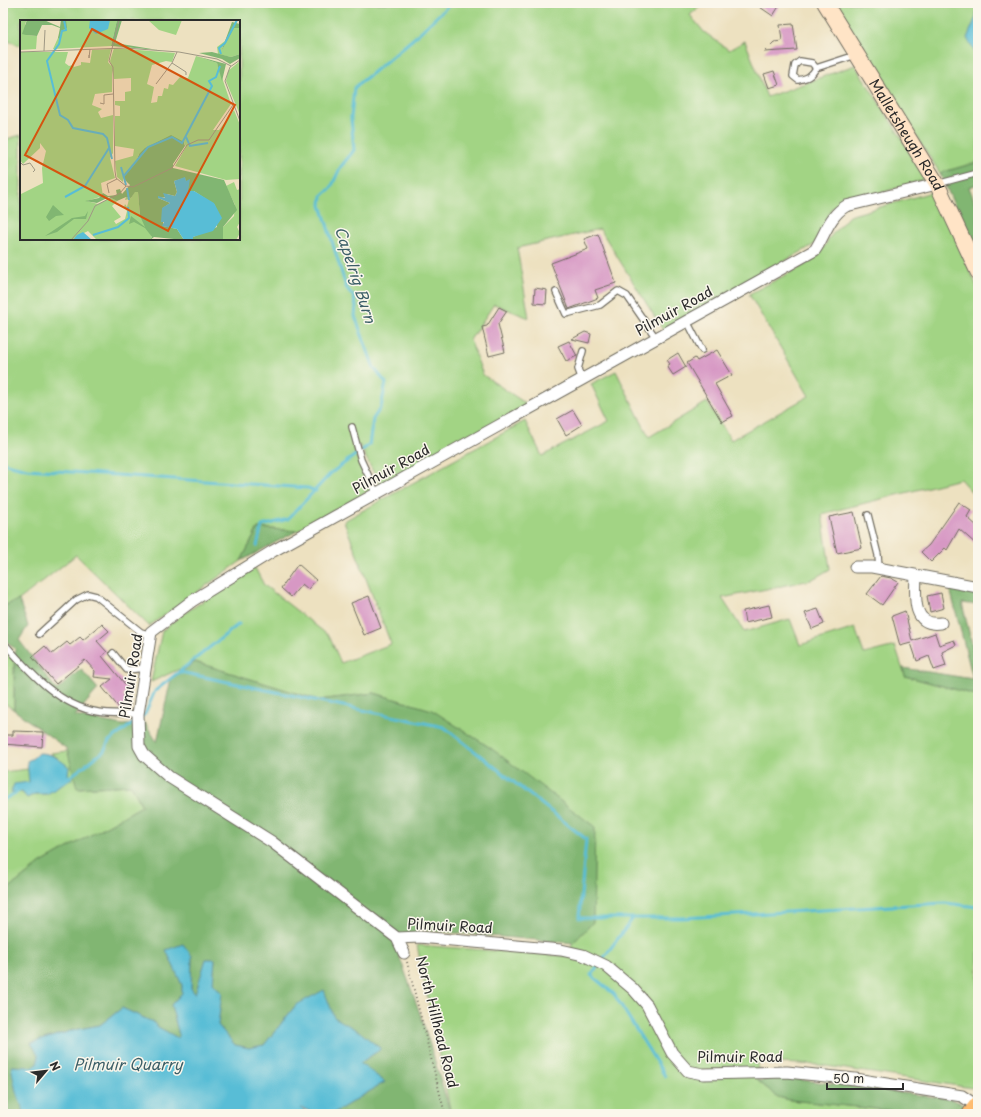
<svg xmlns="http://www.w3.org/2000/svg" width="981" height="1117" viewBox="0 0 981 1117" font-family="'Playpen Sans',sans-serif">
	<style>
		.green { fill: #a2d484; stroke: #668058 }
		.forest { fill: #81b672; stroke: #56704e }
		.water { fill: #58bdd6; stroke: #427480 }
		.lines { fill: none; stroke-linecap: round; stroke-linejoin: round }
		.stream { stroke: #58bdd6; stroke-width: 3 }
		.building { fill: #d798c4 }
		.lane-casing { stroke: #6f6b5f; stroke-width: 8 }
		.street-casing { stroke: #6f6b5f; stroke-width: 13 }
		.secondary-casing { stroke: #6f6b5f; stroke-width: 17 }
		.primary-casing { stroke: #6f6b5f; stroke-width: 19 }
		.path { stroke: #6f6b5f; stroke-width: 2; stroke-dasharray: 1 3; stroke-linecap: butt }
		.lane { stroke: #fff; stroke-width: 5.5 }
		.street { stroke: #fff; stroke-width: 11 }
		.secondary { stroke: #ffe4c6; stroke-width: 15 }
		.primary { stroke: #febc70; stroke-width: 17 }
		.labels { text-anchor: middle; stroke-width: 3; stroke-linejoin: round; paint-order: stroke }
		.street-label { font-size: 14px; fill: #2b2b2b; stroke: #fbf7ec }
		.water-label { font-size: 15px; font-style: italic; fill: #3b5e67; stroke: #fbf7ec }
		.inset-river { fill: none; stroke: #58bdd6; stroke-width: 2 }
		.inset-road { fill: none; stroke: #9f9884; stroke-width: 1 }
		.view { fill: #d5540f; fill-opacity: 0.15; stroke: #d5540f; stroke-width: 2 }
		.inset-edge { fill: none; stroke: #2b2b2b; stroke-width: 2 }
	</style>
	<rect width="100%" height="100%" fill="#fbf7ec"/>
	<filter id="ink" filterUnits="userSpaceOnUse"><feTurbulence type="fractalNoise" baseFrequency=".025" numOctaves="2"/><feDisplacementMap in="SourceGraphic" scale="8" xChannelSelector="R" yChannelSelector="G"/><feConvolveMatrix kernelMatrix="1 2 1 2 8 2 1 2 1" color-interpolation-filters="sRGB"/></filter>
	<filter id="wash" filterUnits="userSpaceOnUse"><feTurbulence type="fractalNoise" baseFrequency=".012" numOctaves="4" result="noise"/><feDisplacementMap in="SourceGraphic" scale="16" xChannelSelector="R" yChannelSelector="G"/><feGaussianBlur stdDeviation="0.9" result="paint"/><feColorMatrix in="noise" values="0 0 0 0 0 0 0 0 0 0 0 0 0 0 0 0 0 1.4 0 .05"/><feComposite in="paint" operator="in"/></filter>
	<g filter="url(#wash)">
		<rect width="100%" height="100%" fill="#ede1c0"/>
		<path class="green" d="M3,3H704L690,15L704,32L729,50L745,41L767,97L855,65L923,172V180L832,208L815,244L663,330L600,229L517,248L529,318L494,304L470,340L483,375L525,403V407L380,485L360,446L353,447L370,488L369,491L297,531L258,528L241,561L149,626L76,555L19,600L3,606V140L21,135V239H239V21H21V46L3,39Z
			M830,3H978V162L940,173Z
			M932,192L938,197L978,289V499L960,479L822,514L830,569L811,580L722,598L744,632L790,619L800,645L855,628L864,654L895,646L905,676L976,695L978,701V1080L972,1088L820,1065L758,1062V1081L778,1097L790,1100L924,1114H451L417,945L565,956L573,943L593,922L492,749L431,710L374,693L319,700L195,662L151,682L162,631L180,616L255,568L264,585L329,636L341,663L391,644L344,521L525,421L542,456L609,421L591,384L616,371L649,437L707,402L731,440L809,396L749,294L803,266L819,255L830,237L849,216Z
			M3,648L14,661V710L3,702Z
			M68,751L78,788L131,785L142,806L41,863L3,893V772L28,769L30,782L11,792H22L27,798L35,794H47L68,774L58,758L50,753Z"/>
		<path class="forest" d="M978,162V184L969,187L978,210V259L940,173Z
			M258,528L297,531L241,561Z
			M949,585L978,590V605L962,603L978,669V701L976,695L905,676L903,668L973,679Z
			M19,600L28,626L19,640L57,690L81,669L98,689L75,716L123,725L145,723L157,742L171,679L195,662L319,700L374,693L432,710L492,749L595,827L593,922L573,943L420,930L396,947L423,1022L451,1114H332L385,1082L360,1063L381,1049C350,1024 333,1017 296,1005L264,1045L249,1048L235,1045L218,1025L222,993L213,983L215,959H206L196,994L191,989L192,956L166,950L182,985V993L171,1005L179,1035L178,1038L158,1027L155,1023L122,1008L100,1025L74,1030L31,1043L39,1056L37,1064L32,1067L12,1066L23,1111L25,1114H3V893L41,863L142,806L131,785L77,788L67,749L14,710L15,649L3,638V606Z
			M780,1077L950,1099L964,1104L956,1114H924L790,1100L778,1097L758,1081Z"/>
		<path class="water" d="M977,3H978V59L967,38L976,17Z
			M38,753C52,753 59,759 69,767L68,774L72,779L47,794H35L27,798L22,792H11L14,784L29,782L27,761L33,758Z
			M183,944L192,956L191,988L195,994L206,959H215L213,983L222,993L218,1025L235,1045L249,1048L264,1045L296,1005L324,990L334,1017L360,1032L381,1049L360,1063L385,1082L332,1114H317L301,1108L307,1114H25L16,1092L11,1066L32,1067L37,1064L39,1056L31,1043L74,1030L100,1025L122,1008L155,1023L158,1027L178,1038L179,1035L171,1005L182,993V985L166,950Z"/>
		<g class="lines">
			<path class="stream" d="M3,461L7,464L27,469L308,488L316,491
				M257,546L262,526L288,519L331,473L369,445L373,419L381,407L386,383L374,368L355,316L356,306L353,296L346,287L321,205L322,196L331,188L340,168L354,150L351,118L354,88L413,39L451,3
				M180,672L444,727L586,839L579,918H682L945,903L978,907
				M141,717L145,714L155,691L239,624
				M68,777L71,776L104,751L109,741L135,722
				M3,800L19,791
				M633,918L591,975L614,994L665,1076"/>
		</g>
		<g id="blocks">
			<path class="building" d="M754,3H781L773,16Z
				M793,24L797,50L764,52L774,42L782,41L780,25Z
				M774,71L779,85L769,88L764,74Z
				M598,234L616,283L595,290L598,298L569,309L551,263L588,249L584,239Z
				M535,288L547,290L546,304L534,303Z
				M499,307L507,311L498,324L505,352L489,356L482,327L487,326Z
				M585,332L591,334L589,343L572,339Z
				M569,341L577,356L566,361L558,346Z
				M717,350L732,375L715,384L733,416L722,422L687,363L695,358L697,361Z
				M678,353L686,367L673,375L667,366L670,364L667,360Z
				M573,410L582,425L566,435L557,419Z
				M959,502L971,510L967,517L978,527V546L959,529L947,550L945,548L931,562L921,552L929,545Z
				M854,512L862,548L837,553L829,517Z
				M298,564L316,580L308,589L302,584L291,597L281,588Z
				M881,576L891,578L898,582L882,605L867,594Z
				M941,593L944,608L930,612L927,596Z
				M369,596L381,628L364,635L351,603Z
				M769,605L772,617L745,623L743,611Z
				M818,609L824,624L812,629L805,613Z
				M905,611L912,641L935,633L939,645L954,640L956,645L942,652L946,666L934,670L929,656L917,661L911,643L900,646L892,616Z
				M102,624L109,631L97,641L107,652L102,656L129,689L123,695L131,705L126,709H120L102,687L112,679L94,677L95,671L85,660L56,684L32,657L45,646L52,654L67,642L70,645L80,637L83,640Z
				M13,731L43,732L42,747L3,744V735H13Z"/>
		</g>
	</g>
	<g filter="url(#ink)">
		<use href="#blocks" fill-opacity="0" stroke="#6f6b5f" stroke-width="1"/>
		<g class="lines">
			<g class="lane-casing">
				<path id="lane" d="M816,68L812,63L800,61L795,65L793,76L798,80C807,78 811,77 816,68L856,55
					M937,184L978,173
					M556,292L566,314L600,305L618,291L627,296L656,338
					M687,321L702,350
					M582,380L578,369L583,351
					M352,427L361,460L377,494
					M868,515L878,555L879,568
					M39,634L76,600L88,594L96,596L141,632L151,635
					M3,642C28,670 58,706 98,712C111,714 125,713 138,714
					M113,653L127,670L145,668"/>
			</g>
			<g class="street-casing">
				<path id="street" d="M937,184L846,206C829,216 825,235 815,250L273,551L192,601L151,632L138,714L139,746L144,755L169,777L272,842L397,938L419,937L561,950L583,955L606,966L633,989L647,1005L672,1053L688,1071L703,1074L787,1072L855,1079L962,1096L977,1106
					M855,567H872L978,587
					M916,576C915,597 912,627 941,623
					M397,938L404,953"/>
			</g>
			<g class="secondary-casing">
				<g id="secondary">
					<path id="s1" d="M825,3L937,184L978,272"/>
				</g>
			</g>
			<g class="primary-casing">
				<path id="primary" d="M971,1114L978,1105"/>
			</g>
			<path class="path" d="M407,962L445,1114"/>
			<use href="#lane" class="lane"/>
			<use href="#street" class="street"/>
			<use href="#secondary" class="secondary"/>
			<use href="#primary" class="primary"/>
		</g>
	</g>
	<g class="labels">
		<g class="street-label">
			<text dy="5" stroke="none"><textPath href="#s1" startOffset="155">Malletsheugh Road</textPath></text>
			<text transform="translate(674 311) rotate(-29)" y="5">Pilmuir Road</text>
			<text transform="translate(391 469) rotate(-29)" y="5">Pilmuir Road</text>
			<text transform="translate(131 676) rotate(-81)" y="5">Pilmuir Road</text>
			<text transform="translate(450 926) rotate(3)" y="5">Pilmuir Road</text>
			<text transform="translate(437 1022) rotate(76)" y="5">North Hillhead Road</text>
			<text x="740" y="1062">Pilmuir Road</text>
		</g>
		<g class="water-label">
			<text transform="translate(355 275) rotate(72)" y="5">Capelrig Burn</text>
			<text x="128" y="1070">Pilmuir Quarry</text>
		</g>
	</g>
	<g transform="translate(20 20)">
		<rect width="220" height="220" fill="#ede1c0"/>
		<path d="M0,0H7L5,4L6,15L17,16L16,29L0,30ZM46,0H97L91,26L33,29ZM128,0H162L156,15L139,10ZM214,7L220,8V34L211,37L198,34L197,27L205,21L201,32ZM94,28L155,33L152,42L146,41L132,45L127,64L134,67L131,83L137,82L138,76H142L144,68L148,69L149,64L153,65L160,57L168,58L176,36L197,43L211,84L193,110H199L214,90L220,105V159L206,160L155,146L166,127L164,122L119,134L116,142L103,155V162L97,157L95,141L113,136L114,129L95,126V96H100V86L95,85V81H105V72L111,71V58L94,59L90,41ZM91,29L88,42L92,47V72L75,74L72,85L82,89L78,92L81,98L93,95V133L90,138L95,158L81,163L83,176L67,181L78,184L91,178L97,181L92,186L101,197L94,201L96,204L105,199L107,191L104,187L105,184L107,187L109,179L105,180L106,177L111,178L115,171H118L120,196L132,217L130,220H77L68,211L62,214V220H0V172L1,174L23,163L22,148L26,131L20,123V128L3,144L0,140V32H48L45,43L49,46L53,45L54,47L61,45V42L70,43L72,30ZM220,41V95L206,61L208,51ZM214,162L217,170L220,169V202L217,207L220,213L216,220H203V207L214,196L215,185L206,166Z" fill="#a2d484"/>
		<path d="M7,0H24L40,7L41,0H46L47,8L41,11L40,19L38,18L40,8L32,5H22L17,16L6,15L2,14ZM97,0H102L95,23L138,30L91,26ZM212,2L220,4V8H214L201,32ZM192,32L211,37L220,34V38L210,44L202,39L179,33ZM176,36L206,44L202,61L197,43ZM151,115L164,122L165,126L153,144V148L204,160L217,190L203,207V220H173V217L197,207L195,185L174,171L167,172L165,158L154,161L157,172L155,176L147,174L146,177L138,178L150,183L143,188V206L157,209L164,220L134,217L130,220L132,217L125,208L114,202L109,204L111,196L125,207L120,196L118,172H115L111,178L106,177L97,181L89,177L77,183L65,181L79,178L83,173L88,176L97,175L96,170L100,169L102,174L110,165L104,159L103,155L116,142L119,134L125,128ZM33,185L44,195L36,196L29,201L26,197ZM68,191L66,199H54L37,212L25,216L52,198L65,196Z" fill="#81b672"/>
		<path d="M70,0H90L88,9L76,14L69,8ZM165,157L166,161L170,159L168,171H174L194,183L202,198L193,211L173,217V220H164L157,209L142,206L144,202H141L142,188L150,183L138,178V176L145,178L143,173L155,176L157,172L154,161ZM63,212L72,220H53L57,215Z" fill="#58bdd6"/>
		<path class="inset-river" d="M44,0L46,10L42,11L39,24L27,41L40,95L48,100L53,108L83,114L87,118L92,139M201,34L199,28L205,23L217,0M166,117L170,126L188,123M101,147L106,165M103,157L128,127L152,117L162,123L192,66L189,61L196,57L200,46M107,168L109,180M45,177L65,166L89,128M73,215L98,207L109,198L108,187"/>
		<path class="inset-road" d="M99,0L89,41L93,47L95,151L96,158L106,166L113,167L152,148L167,125L178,120H189L213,85M24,31L25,10M0,32L105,28L159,32L197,39L211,46M69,35V38L70,29M220,40L210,47L205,61L220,101M152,43L166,52V55M136,64L152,43L157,32M80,83L84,84V75L93,74M0,142L3,145L10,143L15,150L13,152M89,173L87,164L97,159M51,220L68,201L75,186L100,173L106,166"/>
		<path class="view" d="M72,9L215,85L148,211L5,135Z"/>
		<rect width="220" height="220" class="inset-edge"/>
	</g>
	<rect width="981" height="1117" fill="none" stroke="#fbf7ec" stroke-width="16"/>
	<g transform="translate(46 1071) rotate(62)" stroke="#fbf7ec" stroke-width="3" paint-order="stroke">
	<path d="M0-3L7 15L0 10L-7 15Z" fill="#2b2b2b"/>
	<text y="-6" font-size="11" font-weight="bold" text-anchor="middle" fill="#2b2b2b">N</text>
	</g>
	<path d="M827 1083v6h76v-6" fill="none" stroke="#2b2b2b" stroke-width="2"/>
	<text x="833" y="1083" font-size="12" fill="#2b2b2b" stroke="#fbf7ec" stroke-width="3" paint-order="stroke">50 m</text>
</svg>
